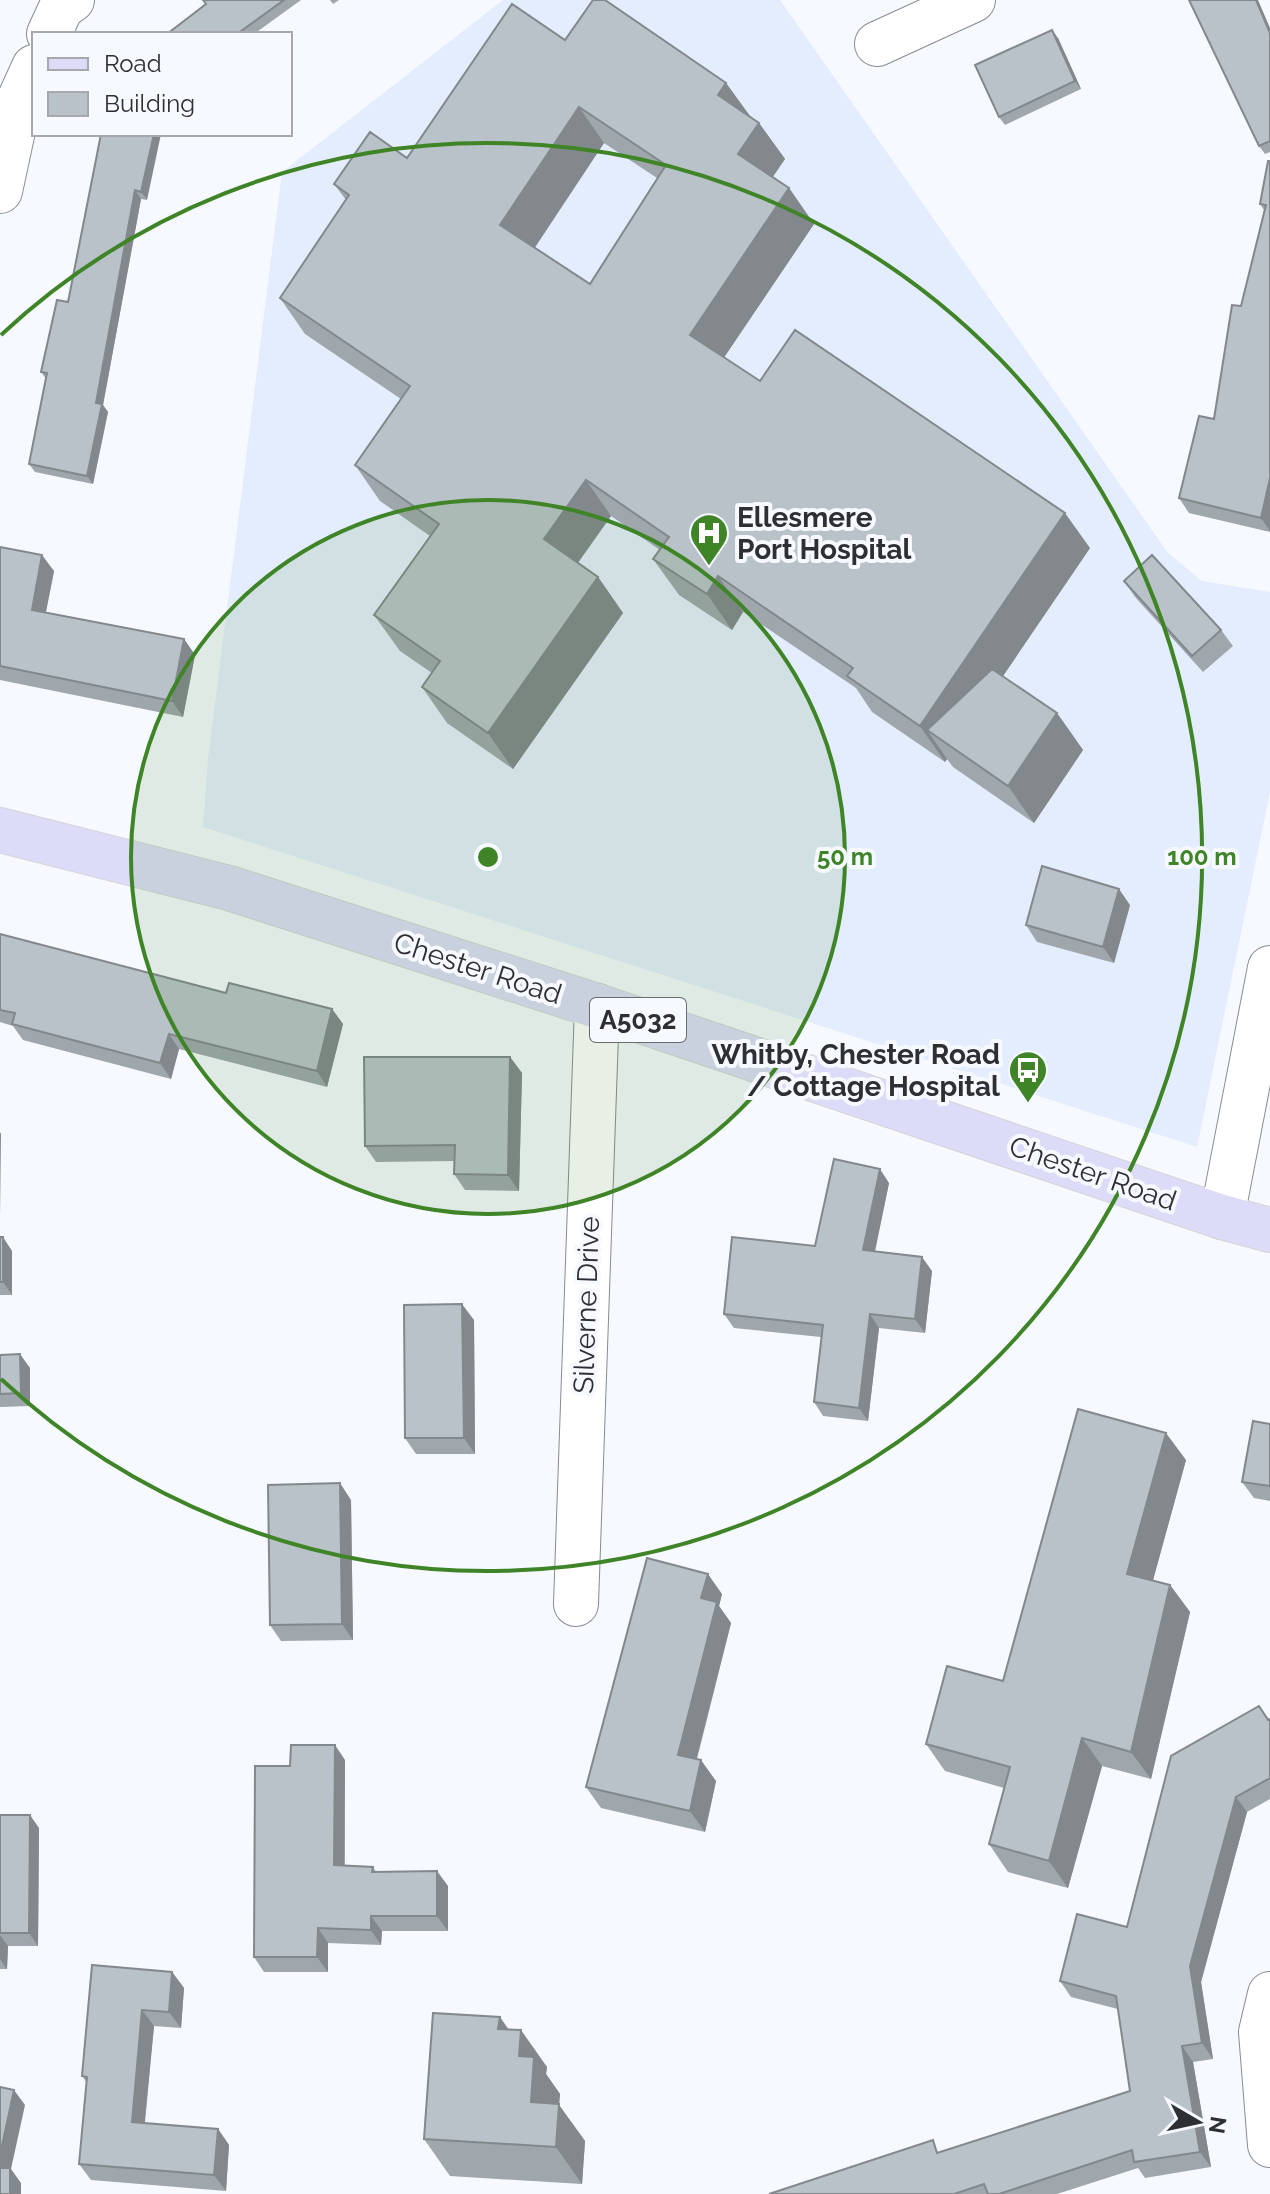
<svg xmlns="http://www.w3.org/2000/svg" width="1270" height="2194" viewBox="0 0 1270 2194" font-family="Raleway,sans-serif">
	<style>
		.built { fill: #e4edfd }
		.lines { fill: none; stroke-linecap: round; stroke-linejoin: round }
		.minor-casing { stroke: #868a92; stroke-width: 46 }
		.primary-casing { stroke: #d5d5d6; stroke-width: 46 }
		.minor { stroke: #fff; stroke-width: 44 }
		.primary { stroke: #dddcf8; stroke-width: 44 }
		.wall { fill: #9fa7ac; fill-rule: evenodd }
		.shaded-wall { fill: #82888c }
		.building { fill: #b9c2c8; stroke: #82888c; stroke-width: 2; fill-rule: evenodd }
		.ring { fill: none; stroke: #3f8427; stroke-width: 4 }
		.labels { text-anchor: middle; stroke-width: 8; stroke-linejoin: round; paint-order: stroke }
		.shield { fill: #f6f9ff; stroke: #696c70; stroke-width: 2 }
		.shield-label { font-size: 26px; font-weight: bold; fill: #2d2f32 }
		.poi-label { font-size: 28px; font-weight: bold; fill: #2d2f32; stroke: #f6f9ff; text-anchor: start }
		.street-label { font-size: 28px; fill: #2d2f32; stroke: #f6f9ff }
		.centre { fill: #3f8427; stroke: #f6f9ff; stroke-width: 4 }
		.ring-label { font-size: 24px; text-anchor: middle; font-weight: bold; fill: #3f8427; stroke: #f6f9ff; stroke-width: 8; stroke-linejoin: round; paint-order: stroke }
	</style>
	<rect width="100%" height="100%" fill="#f6f9ff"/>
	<path class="built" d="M503,0H780L1168,553L1202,581L1270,592V792L1197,1147L203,827L208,759L282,172Z"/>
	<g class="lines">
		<g class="minor-casing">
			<path id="minor" d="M49,34L61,8L72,0
				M877,44L973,0
				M0,191L20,98L34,67
				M1222,1217L1270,968
				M576,1604L597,1006
				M1270,1994L1261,2032L1270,2145"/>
		</g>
		<g class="primary-casing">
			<path id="primary" d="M0,830L229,888L597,1006L1222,1217L1270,1230"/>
		</g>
		<use href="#minor" class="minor"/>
		<use href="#primary" class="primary"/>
	</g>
	<path class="wall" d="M203,0H301L254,34H167L206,4Z
		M330,0H339L333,4Z
		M1270,28V152L1265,154L1259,146Z
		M1058,38L1081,89L1005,125L999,117Z
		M565,40L726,83L750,116L759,123L785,159L772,177L789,188L814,224L724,357L760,381L1090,548L1003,676L1057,713L1083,750L1034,823L953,767L947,759L945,762L872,712L856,688L743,612L732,630L679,595L653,559L660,550L611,516L578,563L598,577L623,613L513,769L447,723L422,687L432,673L400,651L374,615L430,536L380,501L355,465L401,399L305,334L280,298L346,200L334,184L407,158ZM604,143L657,178L590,284L534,248Z
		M101,134L147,200L141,199L103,405L108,412L93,484L35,472L29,464L46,379L41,372L68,302Z
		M1270,161V532L1189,513L1179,498L1214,419L1264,210L1260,204Z
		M0,547L54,571L46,612L184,639L195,655L183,717L0,680Z
		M1124,581L1221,630L1233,646L1203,672L1135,597Z
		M1130,905L1114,963L1037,942L1026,925Z
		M0,934L226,993L332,1009L343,1024L327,1087L179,1049L171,1079L23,1040L13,1026L0,1022Z
		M510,1057L522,1073L519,1191L465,1190L454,1174V1161L376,1162L365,1146Z
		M889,1183L875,1252L932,1271L925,1333L879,1328L868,1421L823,1416L814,1402L821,1337L734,1328L724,1314L815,1246Z
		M0,1237L12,1251V1295H0Z
		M474,1320L475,1454H416L405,1438Z
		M0,1355L30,1368V1406L0,1407Z
		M1270,1424V1501L1254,1498L1242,1482Z
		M1186,1460L1153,1580L1170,1585L1190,1612L1151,1779L1102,1766L1068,1888L1008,1872L989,1844L1004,1788L945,1771L926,1744L1003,1681Z
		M351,1500L353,1640L281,1641L270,1625Z
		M722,1594L719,1606L731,1623L697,1759L716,1781L705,1832L601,1808L586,1787Z
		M1259,1706L1269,1719H1270V1799L1247,1812L1201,1982L1213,2059L1193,2062L1211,2167L1145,2178L1138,2168L1057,2194H769L941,2152L1130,2091L1118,2009L1071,1997L1060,1981L1127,1927Z
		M345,1760V1866L373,1867L376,1872L448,1886V1931H382L381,1945L328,1943V1972H264L254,1957L290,1766Z
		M0,1815L39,1828L38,1946H8L7,1969H0Z
		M172,1972L184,1988L181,2028L154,2026L145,2123L218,2129L229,2145L226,2191L91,2180L79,2164L87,2083L82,2076Z
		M508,2029L547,2067L546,2074L560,2094L559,2105L585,2141L582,2184L450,2176L424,2139Z"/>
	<path class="shaded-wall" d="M1256,0H1258L1270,28V33Z
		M1052,30L1058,38L1081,89L1075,81Z
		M726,83L752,119L718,95Z
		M579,107L604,143L526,261L500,225Z
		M759,123L785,159L764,190L738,154Z
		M154,134H161L147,200L141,192Z
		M789,188L814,224L715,371L690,335Z
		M135,190L141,199L103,405L108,412L93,484L87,476L96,403Z
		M1270,478V531L1261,518Z
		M586,480L611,516L569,575L544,539Z
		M1065,513L1090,548L954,748L927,730L947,759L945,762L920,726Z
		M42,555L54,571L43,626L32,610Z
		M718,576L743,612L732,630L707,594Z
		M598,577L623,613L513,769L488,733Z
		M184,639L195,655L183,717L172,701Z
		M1057,713L1083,750L1034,823L1008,786Z
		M1119,889L1130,905L1114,963L1103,947Z
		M332,1009L343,1024L327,1087L317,1071Z
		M169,1034L179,1049L171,1079L160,1063Z
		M510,1057L522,1073L519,1191L508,1175Z
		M0,1132L1,1134L0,1216Z
		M880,1169L889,1183L872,1264L863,1250Z
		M3,1237L12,1251V1295L3,1282Z
		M922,1257L932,1271L925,1333L915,1319Z
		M462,1304L474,1320L475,1454L464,1438Z
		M870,1314L879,1328L868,1421L859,1408Z
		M20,1354L30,1368V1406L21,1393Z
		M1166,1433L1186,1460L1147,1602L1127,1574Z
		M340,1483L351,1500L353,1640L342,1624Z
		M708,1574L722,1594L719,1606L731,1623L692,1776L678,1755L701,1598Z
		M1170,1585L1190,1612L1151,1779L1131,1752Z
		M1082,1738L1102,1766L1068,1888L1049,1861Z
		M335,1745L345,1760L344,1880L334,1865Z
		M701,1760L716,1781L705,1832L690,1811Z
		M1236,1797L1247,1812L1201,1982L1213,2059L1202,2043L1190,1966Z
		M30,1815L39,1828L38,1946L29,1933Z
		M437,1871L448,1886V1931L437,1916Z
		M371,1916L382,1931L381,1945L371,1930Z
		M318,1928L328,1943V1972L317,1957Z
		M0,1935L8,1946L7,1969L0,1959Z
		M172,1972L184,1988L181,2028L169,2012Z
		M142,2010L154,2026L143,2138L132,2122Z
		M500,2017L520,2046L521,2030L547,2067L546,2074L560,2094L559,2105L585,2141L582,2184L556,2147L531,2102L498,2029Z
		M1182,2046L1193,2062L1211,2167L1200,2152Z
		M14,2090L25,2105L11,2169L21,2183V2194H10L0,2172V2155Z
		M218,2129L229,2145L226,2191L214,2175Z"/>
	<path class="building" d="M203,0H284L237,34H167L206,4Z
		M593,0H605L726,83L718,95L759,123L738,154L789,188L690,335L760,381L795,330L1065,513L920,726L847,676L853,668L718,576L707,594L653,559L669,537L586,480L544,539L598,577L488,733L422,687L440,661L374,615L439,524L355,465L410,386L280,298L349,195L334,184L370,132L407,158L512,4L565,40ZM579,107L666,165L590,284L500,225Z
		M1189,0H1256L1270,33V141L1259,146Z
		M1052,30L1075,81L999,117L975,65Z
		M101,134H154L141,192L135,190L96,403L102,404L87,476L29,464L47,373L41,372L57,300L68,302Z
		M1268,161H1270V478L1261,518L1179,498L1199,416L1214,419L1232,305L1241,306L1266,205L1260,204Z
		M0,547L42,555L32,610L184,639L172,701L0,666Z
		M1152,555L1221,630L1192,656L1124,581Z
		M992,669L1057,713L1008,786L927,730Z
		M1042,866L1119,889L1103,947L1026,925Z
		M0,934L226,993L229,983L332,1009L317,1071L169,1034L160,1063L12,1024L15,1013L0,1010Z
		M364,1057H510L508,1175L454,1174L455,1145L365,1146Z
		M834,1159L880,1169L863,1250L922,1257L915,1319L870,1314L859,1408L814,1402L823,1325L724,1314L732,1237L815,1246Z
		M0,1237H3V1282H0Z
		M462,1304L464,1438H405L404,1305Z
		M20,1354L21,1393L0,1394V1355Z
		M1078,1409L1166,1433L1127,1574L1170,1585L1131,1752L1082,1738L1049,1861L989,1844L1010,1767L926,1744L947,1666L1003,1681Z
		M1253,1421L1270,1424V1486L1242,1482Z
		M340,1483L342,1624L270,1625L268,1485Z
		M647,1558L708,1574L701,1598L717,1602L678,1755L701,1760L690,1811L586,1787Z
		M1259,1706L1268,1720L1270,1719V1778L1236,1797L1190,1966L1202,2043L1182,2046L1200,2152L1134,2162L1132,2150L999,2194H988L984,2184L954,2194H769L933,2140L937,2153L1130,2091L1116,1996L1060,1981L1077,1914L1127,1927L1171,1756Z
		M291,1745H335L334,1865L373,1867L372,1872L437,1871V1916H371V1930L318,1928L317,1957H254L255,1766H290Z
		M0,1815H30L29,1933H0Z
		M92,1965L172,1972L169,2012L142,2010L132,2122L218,2129L214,2175L79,2164L87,2077L82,2076Z
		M433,2013L500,2017L498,2029L521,2030L519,2056L534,2057L531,2102L559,2104L556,2147L424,2139Z
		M0,2087L14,2090L0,2155Z
		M0,2168H10V2194H0Z"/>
	<circle cx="488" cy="857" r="357" fill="#3f8427" fill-opacity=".12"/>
	<g class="ring">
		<circle cx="488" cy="857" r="357"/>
		<path d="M1 335A714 714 0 1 1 1 1379"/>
	</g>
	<defs>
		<g id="hospital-pin" transform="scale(2)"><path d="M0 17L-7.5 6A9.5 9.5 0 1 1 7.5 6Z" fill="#3f8427" stroke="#f6f9ff"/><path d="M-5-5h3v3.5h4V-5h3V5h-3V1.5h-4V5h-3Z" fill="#fff"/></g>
		<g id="bus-pin" transform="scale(2)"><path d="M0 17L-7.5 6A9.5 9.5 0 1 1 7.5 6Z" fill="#3f8427" stroke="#f6f9ff"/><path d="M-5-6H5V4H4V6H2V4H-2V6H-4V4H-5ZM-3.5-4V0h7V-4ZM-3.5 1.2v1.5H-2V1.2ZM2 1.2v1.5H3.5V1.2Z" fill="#fff"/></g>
	</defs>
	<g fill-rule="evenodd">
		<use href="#hospital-pin" x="709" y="533"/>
		<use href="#bus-pin" x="1028" y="1070"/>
	</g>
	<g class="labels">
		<rect class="shield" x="590" y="998" width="96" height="44" rx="6"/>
		<g class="shield-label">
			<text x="638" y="1029">A5032</text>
		</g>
		<g class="poi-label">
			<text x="737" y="527">Ellesmere<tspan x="737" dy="32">Port Hospital</tspan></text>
			<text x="1000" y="1064" text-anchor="end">Whitby, Chester Road<tspan x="1000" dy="32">/ Cottage Hospital</tspan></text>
		</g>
		<g class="street-label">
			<text transform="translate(478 968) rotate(18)" y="10">Chester Road</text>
			<text transform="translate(1093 1173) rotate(19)" y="10">Chester Road</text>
			<text transform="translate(586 1305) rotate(-88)" y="10">Silverne Drive</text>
		</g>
	</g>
	<circle cx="488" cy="857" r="12" class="centre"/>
	<g class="ring-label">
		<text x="845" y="865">50 m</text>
		<text x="1202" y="865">100 m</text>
	</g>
	<rect x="32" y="32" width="260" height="104" fill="#f6f9ff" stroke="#a6a8ad" stroke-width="2"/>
	<rect x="48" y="58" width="40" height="12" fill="#dddcf8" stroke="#a6a8ad" stroke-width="2"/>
	<text x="104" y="72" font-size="24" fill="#2d2f32">Road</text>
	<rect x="48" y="92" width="40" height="24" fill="#b9c2c8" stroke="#a6a8ad" stroke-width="2"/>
	<text x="104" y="112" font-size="24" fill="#2d2f32">Building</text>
	<g transform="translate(1198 2122) rotate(99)" stroke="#f6f9ff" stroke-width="6" paint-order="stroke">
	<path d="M0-6L14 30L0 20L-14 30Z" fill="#2d2f32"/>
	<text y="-12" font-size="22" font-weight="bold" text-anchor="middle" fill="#2d2f32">N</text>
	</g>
</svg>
